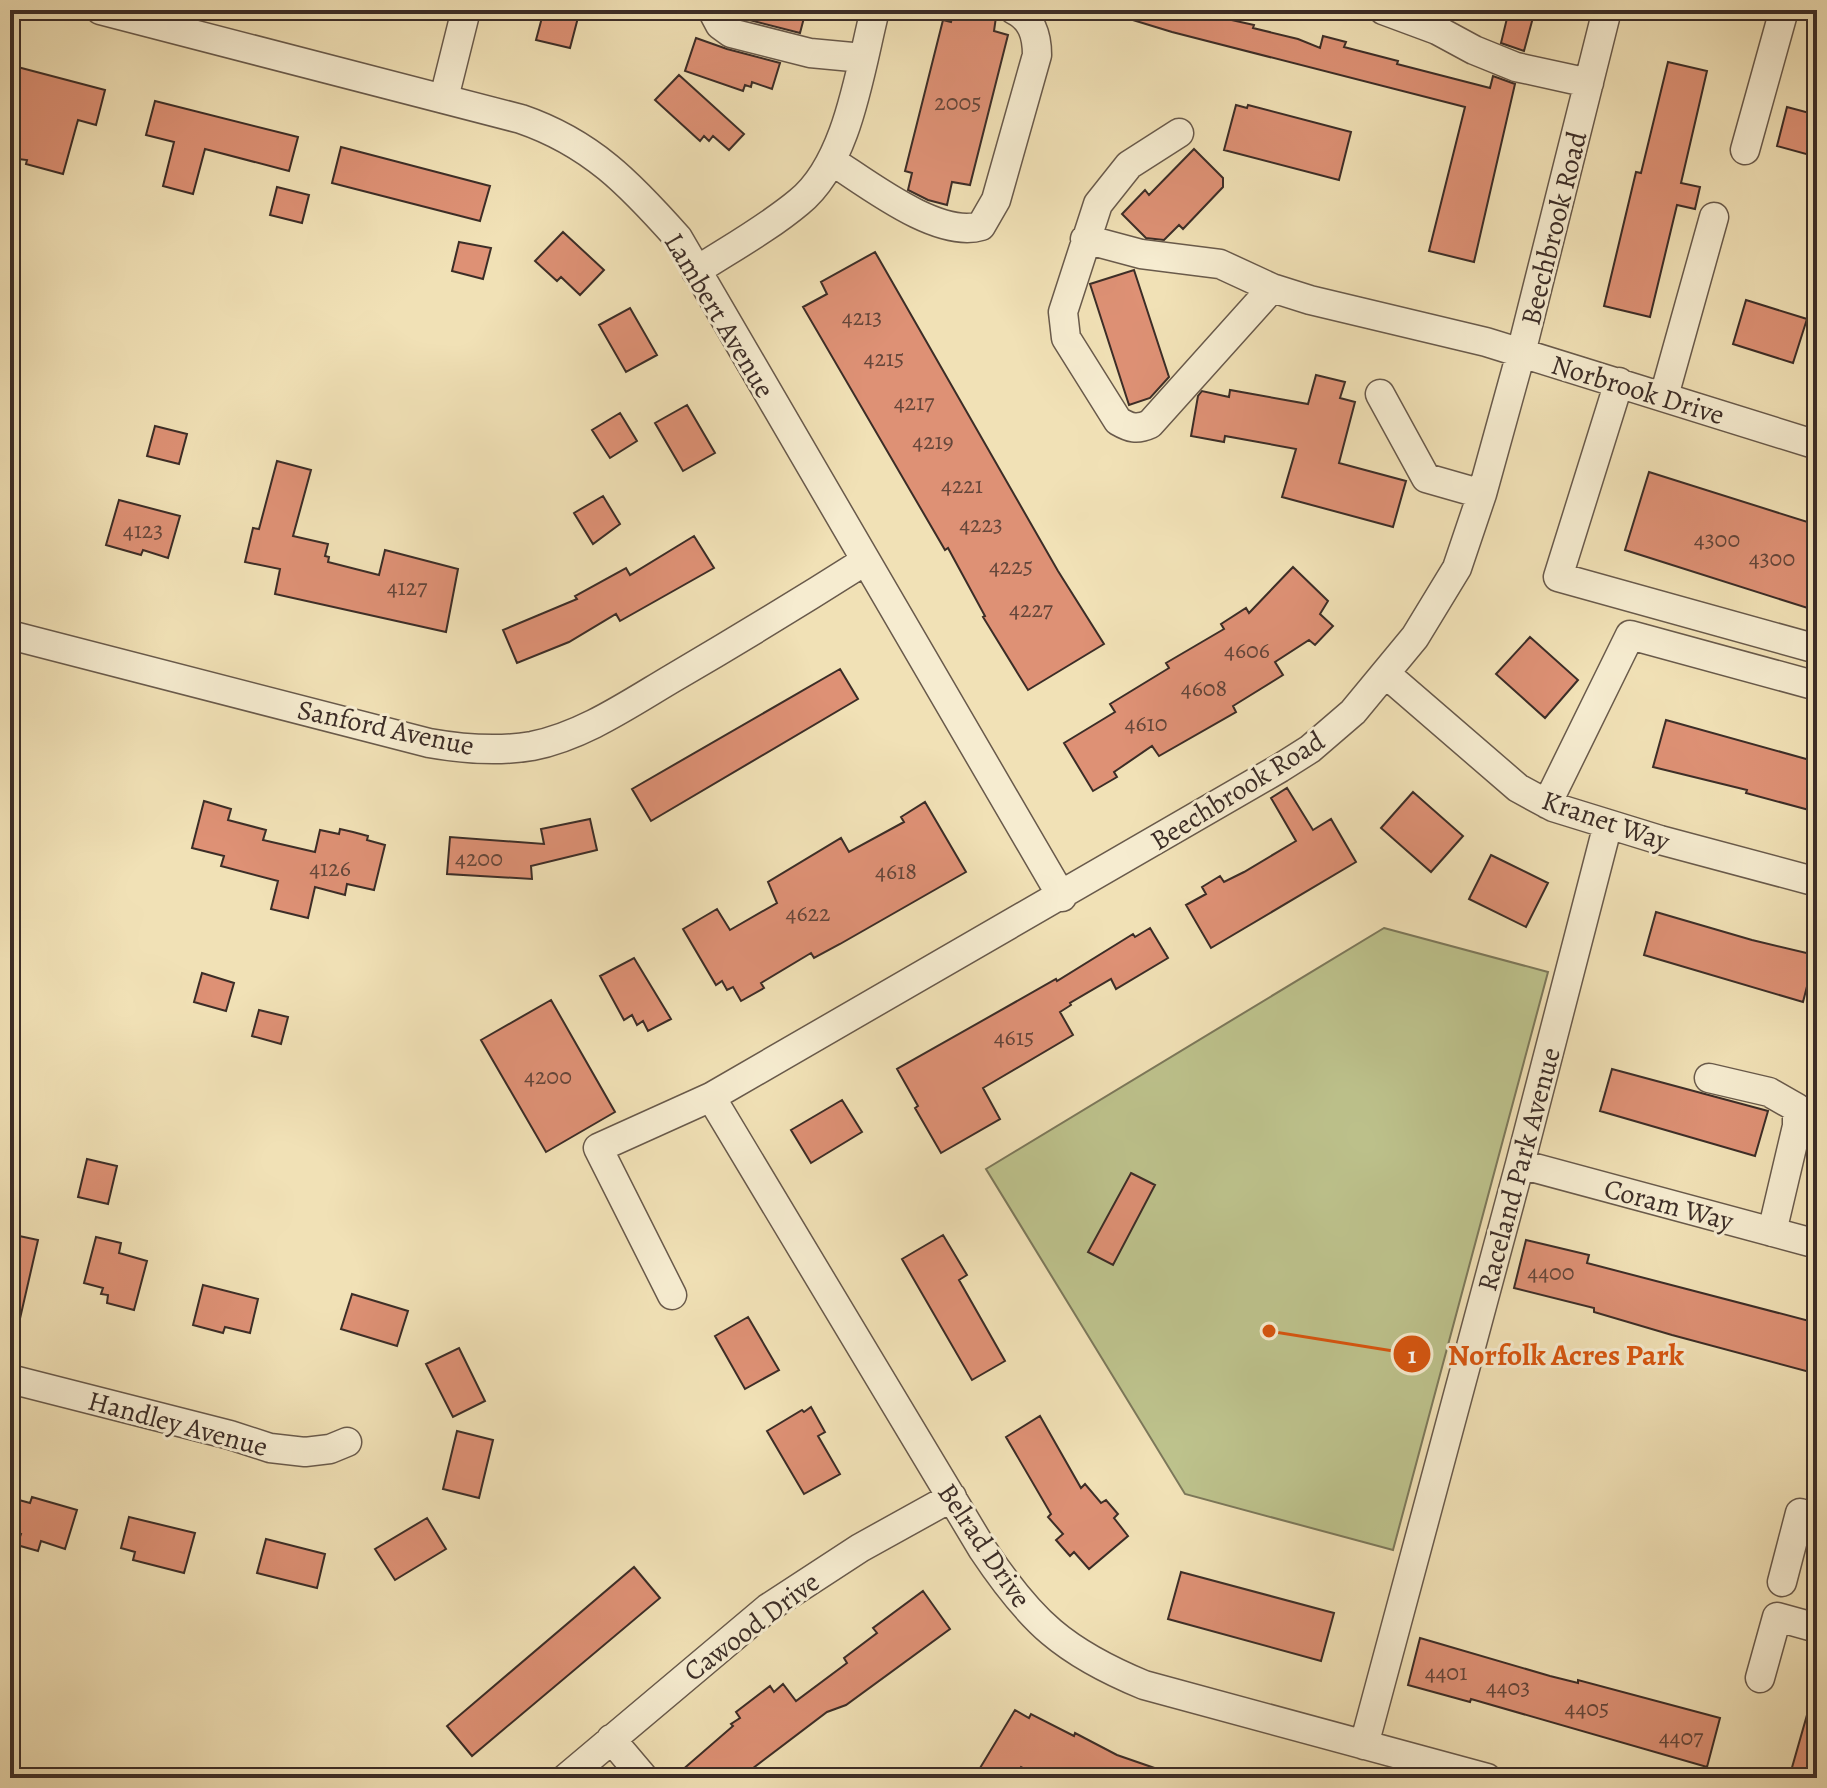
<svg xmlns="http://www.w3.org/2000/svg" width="1827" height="1788" viewBox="0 0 1827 1788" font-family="Alegreya,serif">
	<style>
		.green { fill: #bdc28c; stroke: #7c785a; stroke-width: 2 }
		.building { fill: #de9175; stroke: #3c2d27; stroke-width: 2 }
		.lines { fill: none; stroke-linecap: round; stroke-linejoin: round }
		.minor-casing { stroke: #695a4b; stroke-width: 31 }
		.minor { stroke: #f6ecd0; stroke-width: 28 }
		.labels { text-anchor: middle; stroke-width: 6; stroke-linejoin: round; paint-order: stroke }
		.number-label { font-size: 24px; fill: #64463a }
		.street-label { font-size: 28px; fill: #3c2d27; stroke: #f6ecd0 }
		.leader { fill: none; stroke: #d7550f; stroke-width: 3 }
		.callout-dot { fill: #d7550f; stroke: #f6ecd0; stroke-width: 3 }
		.mark-label { font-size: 24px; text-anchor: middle; font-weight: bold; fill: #fff }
		.callout-label { font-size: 30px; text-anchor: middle; font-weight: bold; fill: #d7550f; stroke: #f6ecd0; stroke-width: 6; stroke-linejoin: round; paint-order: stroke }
	</style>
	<rect width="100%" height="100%" fill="#f1e1b6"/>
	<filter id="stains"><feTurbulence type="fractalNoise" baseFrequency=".0025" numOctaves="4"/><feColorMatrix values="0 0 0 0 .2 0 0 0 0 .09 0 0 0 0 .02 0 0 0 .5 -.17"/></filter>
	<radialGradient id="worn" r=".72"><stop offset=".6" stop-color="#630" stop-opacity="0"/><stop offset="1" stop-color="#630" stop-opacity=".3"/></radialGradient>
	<path class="green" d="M1384,928L1548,972L1393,1550L1185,1494L986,1169Z"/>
	<path class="building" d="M544,10H580L570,48L536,40Z
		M732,10H806L800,33L738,17Z
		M954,10H997L994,31L1008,35L970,185L952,182L947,205L928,200L908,190L912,173L905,171L943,20L951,22Z
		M1124,10H1201L1200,13L1254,25L1253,28L1298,39L1320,48L1323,36L1346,42L1344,47L1398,61L1397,64L1490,88L1493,76L1515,84L1474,262L1429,251L1465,107L1172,32L1123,17Z
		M1509,10H1535L1524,51L1501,43Z
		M696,38L727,49L780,63L772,89L752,82L751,87L745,85L743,91L685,71Z
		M1668,62L1707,71L1681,183L1700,187L1695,209L1677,205L1650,317L1604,306L1636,172L1641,173Z
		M10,65L105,90L96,125L78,120L63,174L26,164L27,160L10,158Z
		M679,75L744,134L729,150L713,136L709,141L704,136L700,141L655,100Z
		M155,101L298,137L289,171L205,149L193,194L163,186L174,142L146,135Z
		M1236,105L1247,108L1248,105L1351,132L1339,180L1224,150Z
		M1787,107L1817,115V157L1777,146Z
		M341,147L490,186L480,221L332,183Z
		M1194,149L1223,178V187L1183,229L1179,225L1164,240L1146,238L1122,214L1145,190L1149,195Z
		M277,187L309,195L302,223L270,215Z
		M563,232L604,270L580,295L561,277L557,281L535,261Z
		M459,242L491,248L483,279L452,271Z
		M875,252L1058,571L1104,644L1028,690L983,617L985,616L948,548L945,550L803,307L827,294L821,282Z
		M1134,270L1169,377L1150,398L1129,405L1090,284Z
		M1746,300L1807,319L1793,363L1733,344Z
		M630,308L657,355L626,372L599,325Z
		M1316,375L1345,382L1340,398L1355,402L1339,463L1406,481L1393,527L1282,497L1296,449L1225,436L1224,442L1191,436L1198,396L1202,391L1229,397L1230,390L1308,404Z
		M687,405L715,453L683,471L655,423Z
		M620,413L637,441L610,458L592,430Z
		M155,426L187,434L179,464L147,456Z
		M277,461L311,470L293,536L328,544L325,556L329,557L328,562L379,575L385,550L458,569L446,632L275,594L280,569L245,562L253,528L259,529Z
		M1649,472L1817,525V611L1625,550Z
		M603,496L620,524L593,544L574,513Z
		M119,500L180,516L168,558L143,550L141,555L106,545Z
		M694,536L714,568L620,621L616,614L569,642L517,663L503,630L577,599L575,596L626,568L630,575Z
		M1293,567L1328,601L1320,614L1333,626L1315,645L1309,640L1275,662L1283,675L1233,706L1236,712L1159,756L1152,746L1114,772L1117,777L1093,791L1064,743L1115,712L1110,704L1169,668L1166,663L1224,629L1221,624L1246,608L1249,613Z
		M1530,637L1578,680L1545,718L1496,674Z
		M840,669L858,699L651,821L632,789Z
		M1666,720L1817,762V778L1809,810L1746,793L1747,790L1653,767Z
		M1287,788L1313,830L1331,819L1356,862L1211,948L1186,905L1206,894L1202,887L1220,876L1224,882L1244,872L1296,841L1271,798Z
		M1413,792L1463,836L1431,872L1381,828Z
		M204,801L231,809L228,820L266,830L263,840L315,852L320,830L339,834L340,829L353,832L368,836L367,840L385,845L374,890L347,884L345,895L315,887L308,918L271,909L278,881L221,866L224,856L192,848Z
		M925,802L966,872L840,944L814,958L811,953L761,983L764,988L741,1001L733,987L727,990L722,981L716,985L683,929L717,909L730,930L777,903L768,882L841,838L849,852L904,822L901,817Z
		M590,819L597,850L531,866L532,879L447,874L450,837L544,844L541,829Z
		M1491,855L1548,883L1526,927L1469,899Z
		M1656,912L1752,940L1815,955L1803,1002L1644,955Z
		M1150,928L1168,958L1116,989L1111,979L1070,1003L1071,1005L1060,1012L1073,1035L983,1088L1000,1119L941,1153L915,1108L918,1106L897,1069L1056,979L1057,981L1133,934L1135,937Z
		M634,958L671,1019L648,1031L643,1021L637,1025L632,1015L624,1020L600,976Z
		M202,973L234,983L226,1011L194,1002Z
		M551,1000L615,1112L546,1152L481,1040Z
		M259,1010L288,1017L281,1044L252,1036Z
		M1612,1069L1768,1111L1755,1156L1600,1111Z
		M842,1100L862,1132L811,1163L791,1130Z
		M87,1159L117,1166L108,1204L78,1197Z
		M1131,1173L1155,1185L1113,1265L1088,1252Z
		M10,1234L38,1240L19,1323L10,1322Z
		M943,1235L967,1275L959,1280L1005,1361L972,1380L902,1259Z
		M96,1237L121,1243L119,1253L147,1261L134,1310L107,1303L108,1295L101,1294L103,1288L84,1283Z
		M1526,1240L1589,1255L1587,1263L1817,1323V1374L1672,1335L1594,1312V1308L1514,1288Z
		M203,1285L258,1299L250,1333L225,1327L223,1333L193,1325Z
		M352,1294L408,1311L397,1346L341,1329Z
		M748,1317L779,1370L745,1389L715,1336Z
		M459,1348L485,1401L453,1417L426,1364Z
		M811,1407L825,1432L818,1436L840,1474L804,1494L767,1431L802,1410L804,1412Z
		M1040,1416L1081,1488L1085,1484L1101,1503L1106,1500L1118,1514L1114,1518L1128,1536L1089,1569L1074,1552L1070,1556L1056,1540L1063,1534L1048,1517L1051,1514L1006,1437Z
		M457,1431L493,1440L479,1498L443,1489Z
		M32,1497L77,1510L65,1549L41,1541L38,1551L17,1545L21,1534L10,1531L19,1500L30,1503Z
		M129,1517L195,1533L184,1573L133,1560L135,1552L121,1548Z
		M427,1518L446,1549L395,1580L375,1549Z
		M266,1539L325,1554L317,1588L257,1573Z
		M634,1567L660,1598L472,1756L447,1726Z
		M1181,1572L1334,1613L1321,1661L1168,1619Z
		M923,1591L950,1629L846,1705L827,1712L740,1778H673L733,1726L731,1724L740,1718L736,1712L770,1686L774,1692L783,1684L796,1701L847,1663L844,1658L877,1633L873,1628Z
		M1420,1638L1550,1676L1578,1683V1680L1720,1718L1707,1767L1471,1699L1470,1702L1408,1685Z
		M1811,1701L1817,1702V1778H1789Z
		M1015,1710L1029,1718L1031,1714L1074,1736L1075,1733L1117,1755L1172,1774V1778H1042L1021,1767L1014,1778H974Z"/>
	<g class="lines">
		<g class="minor-casing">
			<path id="minor" d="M100,10L521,119C591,143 630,184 678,238L1062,897
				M712,10L720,25L731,33L810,53L863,58
				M1383,10L1437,30L1474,50L1516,67L1589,83
				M444,98L466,10
				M1179,133L1129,165L1098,204L1063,312L1066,338L1118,421C1130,428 1137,430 1150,424L1272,288
				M1745,150L1784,10
				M832,161C868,184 938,239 981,226L996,200L1037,55C1037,35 1032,19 1014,10
				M1085,239L1141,254L1220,264L1272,288L1310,300L1486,342L1817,445
				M696,271C730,249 768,228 799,202C848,163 860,69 875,10
				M1619,382L1558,577L1817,649
				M1380,394L1426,478L1482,494
				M1664,396L1714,217
				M10,635L429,743C463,749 497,752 532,746C583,736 629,704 673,678C738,640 802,601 865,561
				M1386,674L1518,788L1553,807L1660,840L1817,882
				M1547,804L1630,635L1817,686
				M1709,1078L1769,1092L1797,1108V1126L1772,1232
				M711,1097L983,1550C1031,1622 1064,1652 1144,1685L1487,1778
				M1520,1164L1817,1244
				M672,1295L598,1148L711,1097L1280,768L1310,749L1353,712L1415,637L1457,568L1482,494L1521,353L1607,10
				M10,1379L230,1435L270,1448L305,1452L330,1449L347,1442
				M1782,1582L1800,1513L1817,1518
				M1760,1678L1777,1617L1817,1628
				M611,1739L644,1778
				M1364,1745L1520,1164L1608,824
				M566,1778L768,1608L860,1548L952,1497"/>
		</g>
		<use href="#minor" class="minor"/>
	</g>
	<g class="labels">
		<g class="number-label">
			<text x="958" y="110">2005</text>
			<text x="862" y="325">4213</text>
			<text x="884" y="366">4215</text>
			<text x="914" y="410">4217</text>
			<text x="933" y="449">4219</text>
			<text x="962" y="493">4221</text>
			<text x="981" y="532">4223</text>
			<text x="143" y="538">4123</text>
			<text x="1717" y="547">4300</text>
			<text x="1772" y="566">4300</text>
			<text x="1011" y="574">4225</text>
			<text x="407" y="595">4127</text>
			<text x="1031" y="617">4227</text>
			<text x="1247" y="658">4606</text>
			<text x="1204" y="696">4608</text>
			<text x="1146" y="731">4610</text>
			<text x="479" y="866">4200</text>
			<text x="330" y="876">4126</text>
			<text x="896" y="879">4618</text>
			<text x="808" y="921">4622</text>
			<text x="1014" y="1045">4615</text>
			<text x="548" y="1084">4200</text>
			<text x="1551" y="1280">4400</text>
			<text x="1446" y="1680">4401</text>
			<text x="1508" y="1695">4403</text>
			<text x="1587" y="1716">4405</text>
			<text x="1681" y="1745">4407</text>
		</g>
		<g class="street-label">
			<text transform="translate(1553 228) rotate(-76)" y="10">Beechbrook Road</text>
			<text transform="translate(720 315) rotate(59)" y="10">Lambert Avenue</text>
			<text transform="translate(1638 389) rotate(17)" y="10">Norbrook Drive</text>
			<text transform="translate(386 727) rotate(12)" y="10">Sanford Avenue</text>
			<text transform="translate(1237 790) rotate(-32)" y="10">Beechbrook Road</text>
			<text transform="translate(1606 820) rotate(19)" y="10">Kranet Way</text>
			<text transform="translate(1518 1169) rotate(-75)" y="10">Raceland Park Avenue</text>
			<text transform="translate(1669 1204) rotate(15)" y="10">Coram Way</text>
			<text transform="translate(178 1423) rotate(15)" y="10">Handley Avenue</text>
			<text transform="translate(985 1545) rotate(56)" y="10">Belrad Drive</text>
			<text transform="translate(751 1626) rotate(-37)" y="10">Cawood Drive</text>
		</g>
	</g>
	<path class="leader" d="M1269 1331L1412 1354"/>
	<g class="callout-dot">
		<circle cx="1269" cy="1331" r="8"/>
		<circle cx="1412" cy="1354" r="20"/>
	</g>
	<g class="mark-label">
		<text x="1412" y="1363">1</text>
	</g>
	<g class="callout-label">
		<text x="1566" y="1365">Norfolk Acres Park</text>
	</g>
	<rect width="1827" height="1788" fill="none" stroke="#f1e1b6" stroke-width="40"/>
	<rect x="12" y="12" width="1803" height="1764" fill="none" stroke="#3c2d27" stroke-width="4"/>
	<rect x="20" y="20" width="1787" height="1748" fill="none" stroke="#3c2d27" stroke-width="2"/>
	<rect width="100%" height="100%" filter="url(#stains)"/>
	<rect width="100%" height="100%" fill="url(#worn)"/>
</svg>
